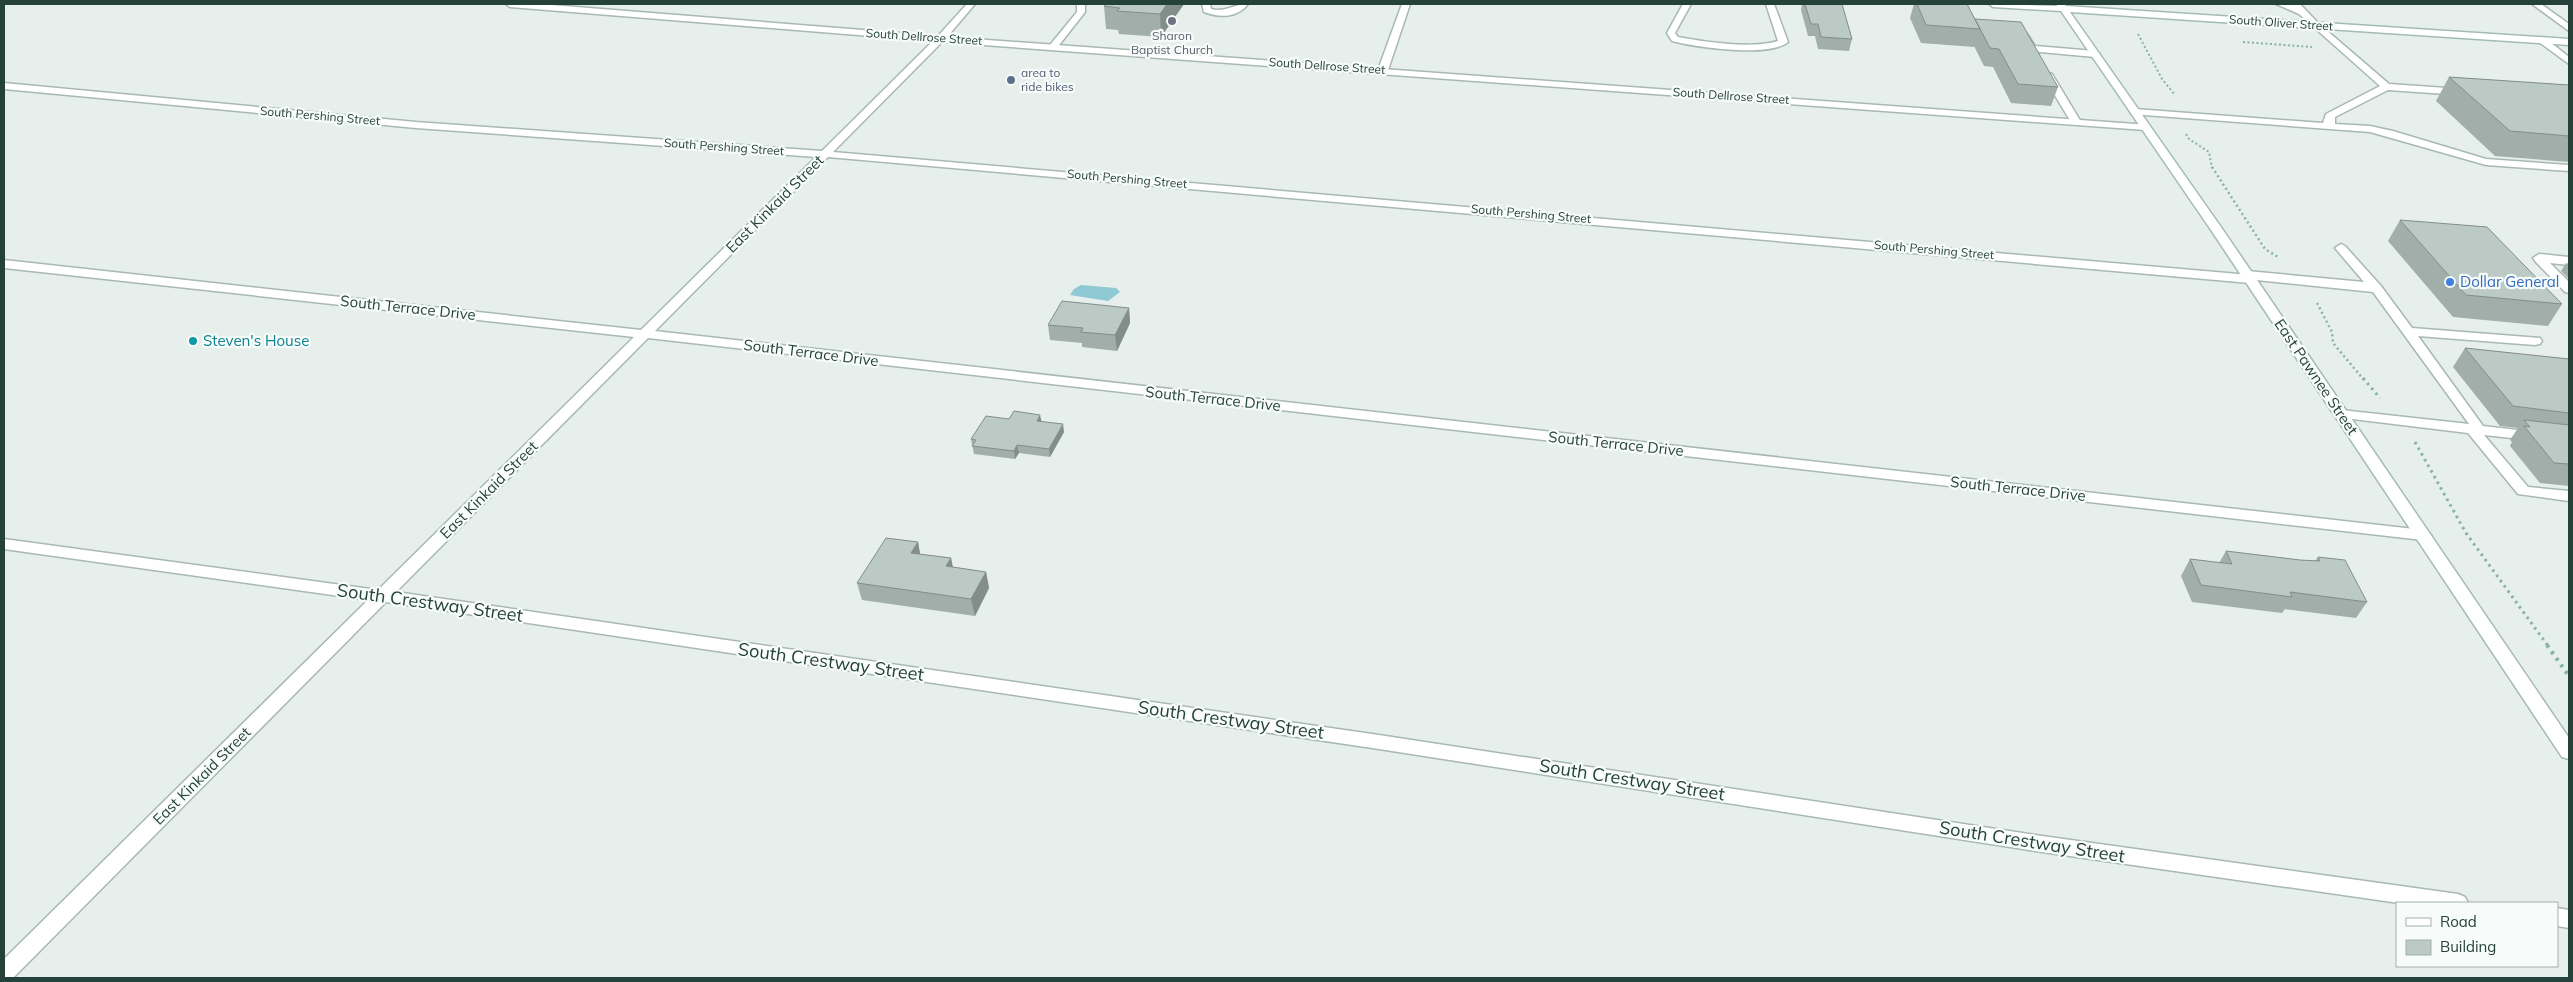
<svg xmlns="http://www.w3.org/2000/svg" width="2573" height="982" viewBox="0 0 2573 982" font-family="Mulish,sans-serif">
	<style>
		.water { fill: #8ec9d4 }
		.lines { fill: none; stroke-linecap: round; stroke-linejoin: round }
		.lane-casing { stroke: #a8b8b2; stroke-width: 3 }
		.street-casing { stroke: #a8b8b2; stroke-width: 3 }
		.secondary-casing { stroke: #a4bbb3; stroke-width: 3 }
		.path-far3 { stroke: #86b3a5; stroke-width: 2; stroke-dasharray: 2 2.5; stroke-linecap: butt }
		.path-far2 { stroke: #86b3a5; stroke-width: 2.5; stroke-dasharray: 2 3; stroke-linecap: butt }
		.path-far1 { stroke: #86b3a5; stroke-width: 3; stroke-dasharray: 2.5 4; stroke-linecap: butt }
		.path { stroke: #86b3a5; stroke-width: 4; stroke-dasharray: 3 5; stroke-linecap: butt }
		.lane { fill: #fff; fill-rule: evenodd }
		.street { fill: #fff; fill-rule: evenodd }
		.secondary { fill: #fff; fill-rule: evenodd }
		.wall { fill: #a1aea9 }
		.shaded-wall { fill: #838d89 }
		.building { fill: #bbcac4; stroke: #838d89 }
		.worship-dot { fill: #6b7280; stroke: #f7fbf9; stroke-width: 2 }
		.service-dot { fill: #5c6f8a; stroke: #f7fbf9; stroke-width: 2 }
		.shop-dot { fill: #3f7fe0; stroke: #f7fbf9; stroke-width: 2 }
		.culture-dot { fill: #0f9aa8; stroke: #f7fbf9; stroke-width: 2 }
		.labels { text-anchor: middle; stroke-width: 4.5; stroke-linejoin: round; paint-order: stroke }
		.far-street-label { font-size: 12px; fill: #24423a; stroke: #f7fbf9 }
		.far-worship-label { font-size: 12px; fill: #5b616d; stroke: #f7fbf9 }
		.far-service-label { font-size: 12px; fill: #4e5e75; stroke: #f7fbf9; text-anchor: start }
		.street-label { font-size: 15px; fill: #24423a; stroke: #f7fbf9 }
		.shop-label { font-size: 15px; fill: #366cbe; stroke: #f7fbf9; text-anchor: start }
		.culture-label { font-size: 15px; fill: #0d838f; stroke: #f7fbf9; text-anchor: start }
		.near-street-label { font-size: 18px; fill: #24423a; stroke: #f7fbf9 }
	</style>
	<rect width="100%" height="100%" fill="#e6efeb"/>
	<path class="water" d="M1081,285L1116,288L1120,292L1108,301L1070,295L1074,289Z"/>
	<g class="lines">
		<g class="lane-casing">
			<path id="lane" d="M1077,4H1085V12L1056,49H1050V45L1077,12Z
				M1202,4H1210L1211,9C1226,13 1235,3 1248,4C1237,18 1220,18 1204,12Z
				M1402,4H1410L1388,70L1380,72L1378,70Z
				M1683,4H1691L1675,33L1678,37C1705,42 1752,49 1778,41L1766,4H1774L1788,42C1769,58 1695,47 1672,41L1667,33Z
				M2276,4H2300L2318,23L2389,84L2461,89L2466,92L2461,95L2388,90L2335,117V124L2370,126L2393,131L2486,159L2569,165V171L2486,165L2370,132L2131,114V110L2135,109L2323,123L2326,114L2380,86L2299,14Z
				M2021,34H2027L2035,46L2095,51L2100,54L2095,57L2029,51L2020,36Z
				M2539,38H2545L2569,57V64L2539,42Z
				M2044,72L2052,74L2081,122L2080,124L2071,122L2042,74Z
				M2341,244L2345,246L2381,286L2412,328L2540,338L2542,341L2540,344L2535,345L2418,336L2483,426L2569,436V444L2484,435L2528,487L2569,491V501L2518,494L2468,433L2336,417L2334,414L2341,410L2469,424L2373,292L2247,279L2241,275L2247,271L2364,282L2335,248Z
				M2539,254L2569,257V265L2550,263L2569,282V293L2565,292L2535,261L2533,258Z"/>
		</g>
		<g class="street-casing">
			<path id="street" d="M506,4H539L938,36L967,4H975L947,37L2149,125L2150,127L2145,130L942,42L833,152L2250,275L2256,279L2250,283L828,157L655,331L2423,530L2431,535L2423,540L648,338L396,592L1379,735L2042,836L2458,894L2465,897L2468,903H2399L2042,852L1379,749L386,602L13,978H4V959L368,600L4,549V539L378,590L634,337L4,268V260L641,330L816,157L416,128L4,89V83L416,122L822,151L933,41L510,7Z
				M2532,4H2541L2569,24V31Z
				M2557,908L2569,910V928L2557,926Z"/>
		</g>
		<g class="secondary-casing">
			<path id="secondary" d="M1989,4L2057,6L2056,4H2064L2066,6L2569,39V45L2070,12L2223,230L2569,738V759L2562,757L2211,230L2061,11L1993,7Z"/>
		</g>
		<path class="path-far3" d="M2138,34L2162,79L2175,95
			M2243,42L2312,47
			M2186,134L2189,139L2209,152L2212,168"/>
		<path class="path-far2" d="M2212,167L2265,249L2278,257
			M2317,303L2332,332L2333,343L2364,380"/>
		<path class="path-far1" d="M2363,378L2380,398
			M2415,442L2466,533L2548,646"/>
		<path class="path" d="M2547,645L2569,676"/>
		<use href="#lane" class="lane"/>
		<use href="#street" class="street"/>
		<use href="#secondary" class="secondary"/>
	</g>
	<path class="wall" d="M1184,4L1161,37L1119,34L1118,30L1106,29L1104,6Z
		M1802,4H1842L1852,39L1849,51L1818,49L1815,36H1808L1801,10Z
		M1914,4H1967L1975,19L2058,87L2051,106L2011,103L1993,67L1984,66L1974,46V47L1921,43L1910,18Z
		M2449,77L2569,85V162L2495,156L2436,101Z
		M2400,220L2562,304L2548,326L2453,317L2388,241Z
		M2566,263L2569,264V279L2561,271Z
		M1129,308L1130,323L1117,351L1082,347V343L1050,340L1048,325Z
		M2465,348L2569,359V486L2540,483L2510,446L2512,442L2510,440L2518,428L2500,426L2453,367Z
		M1009,419L1041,421L1064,432L1050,457L1019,453L1015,459L974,454L971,439Z
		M918,542L920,554L951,558L953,567L986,572L989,588L975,616L862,600L857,583Z
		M2226,551L2300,560L2315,561L2318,557L2367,602L2356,618L2285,609L2282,613L2192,602L2181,576L2190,559L2219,563Z"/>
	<path class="shaded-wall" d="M1167,4H1184L1161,37L1160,14Z
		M1129,308L1130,323L1117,351L1115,335Z
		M1040,415L1042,423L1037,421Z
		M1063,424L1064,432L1050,457L1049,449Z
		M1017,445L1019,453L1015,459L1014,451Z
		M918,542L921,559L911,553Z
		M951,558L954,575L946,566Z
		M986,572L989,588L975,616L971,599Z"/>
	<path class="building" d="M1106,4H1167L1160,14L1117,11L1120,8L1104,6Z
		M1805,4H1842L1852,39L1821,37L1818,24H1811Z
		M1917,4H1967L1980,29L1926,25Z
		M1975,19L2021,22L2058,87L2018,84L1999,49L1990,48Z
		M2449,77L2569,85V136L2510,131Z
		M2400,220L2487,227L2562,304L2466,295Z
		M1062,301L1129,308L1115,335L1081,332L1083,328L1048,325Z
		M2465,348L2569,359V413L2513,406Z
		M1014,411L1040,415L1037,421L1063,424L1049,449L1017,445L1014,451L972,446L976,440L971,439L986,416L1009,419Z
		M2524,420L2569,425V464L2554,463L2524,426L2530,427Z
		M886,538L918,542L911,553L951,558L946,566L986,572L971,599L857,583Z
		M2226,551L2300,560L2320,561L2318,557L2345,560L2367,602L2290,592L2292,597L2201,585L2190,559L2232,564Z"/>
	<circle class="worship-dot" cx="1172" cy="21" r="5"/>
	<circle class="service-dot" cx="1011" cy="80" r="5"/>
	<circle class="shop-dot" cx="2450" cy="282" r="5"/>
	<circle class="culture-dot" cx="193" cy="341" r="5"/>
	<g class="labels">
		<g class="far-street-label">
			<text transform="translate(2281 23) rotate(4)" y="4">South Oliver Street</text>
			<text transform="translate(924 37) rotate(4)" y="4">South Dellrose Street</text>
			<text transform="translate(1327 66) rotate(4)" y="4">South Dellrose Street</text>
			<text transform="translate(1731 96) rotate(4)" y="4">South Dellrose Street</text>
			<text transform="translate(320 116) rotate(5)" y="4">South Pershing Street</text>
			<text transform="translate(724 147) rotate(4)" y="4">South Pershing Street</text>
			<text transform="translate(1127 179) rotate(5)" y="4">South Pershing Street</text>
			<text transform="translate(1531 214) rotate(5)" y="4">South Pershing Street</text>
			<text transform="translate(1934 250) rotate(5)" y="4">South Pershing Street</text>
		</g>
		<g class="far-worship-label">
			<text x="1172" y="40">Sharon<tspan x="1172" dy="14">Baptist Church</tspan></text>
		</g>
		<g class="far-service-label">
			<text x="1021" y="77">area to<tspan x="1021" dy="14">ride bikes</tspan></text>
		</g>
		<g class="street-label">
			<text transform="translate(775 204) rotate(-45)" y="5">East Kinkaid Street</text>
			<text transform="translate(408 308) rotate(6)" y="5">South Terrace Drive</text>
			<text transform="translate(811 353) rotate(7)" y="5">South Terrace Drive</text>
			<text transform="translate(2316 377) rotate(56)" y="5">East Pawnee Street</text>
			<text transform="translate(1213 399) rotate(6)" y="5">South Terrace Drive</text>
			<text transform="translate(1616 444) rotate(6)" y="5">South Terrace Drive</text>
			<text transform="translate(2018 489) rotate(6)" y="5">South Terrace Drive</text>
			<text transform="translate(489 490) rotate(-45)" y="5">East Kinkaid Street</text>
			<text transform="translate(202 776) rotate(-45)" y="5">East Kinkaid Street</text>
		</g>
		<g class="shop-label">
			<text x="2460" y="287">Dollar General</text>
		</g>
		<g class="culture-label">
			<text x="203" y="346">Steven's House</text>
		</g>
		<g class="near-street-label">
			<text transform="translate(430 603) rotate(8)" y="6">South Crestway Street</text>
			<text transform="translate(831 662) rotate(8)" y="6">South Crestway Street</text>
			<text transform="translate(1231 720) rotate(8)" y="6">South Crestway Street</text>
			<text transform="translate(1632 780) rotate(9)" y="6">South Crestway Street</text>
			<text transform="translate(2032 842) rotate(9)" y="6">South Crestway Street</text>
		</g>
	</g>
	<rect width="2573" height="982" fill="none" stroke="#24423a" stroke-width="10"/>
	<rect x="2396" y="902" width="162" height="65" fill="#f7fbf9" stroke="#a3b1ad"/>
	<rect x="2406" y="918" width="25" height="8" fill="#ffffff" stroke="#a3b1ad"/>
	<text x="2440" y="927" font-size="15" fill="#24423a">Road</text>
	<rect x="2406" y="940" width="25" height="15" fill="#bbcac4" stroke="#a3b1ad"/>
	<text x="2440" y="952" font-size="15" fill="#24423a">Building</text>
</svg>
